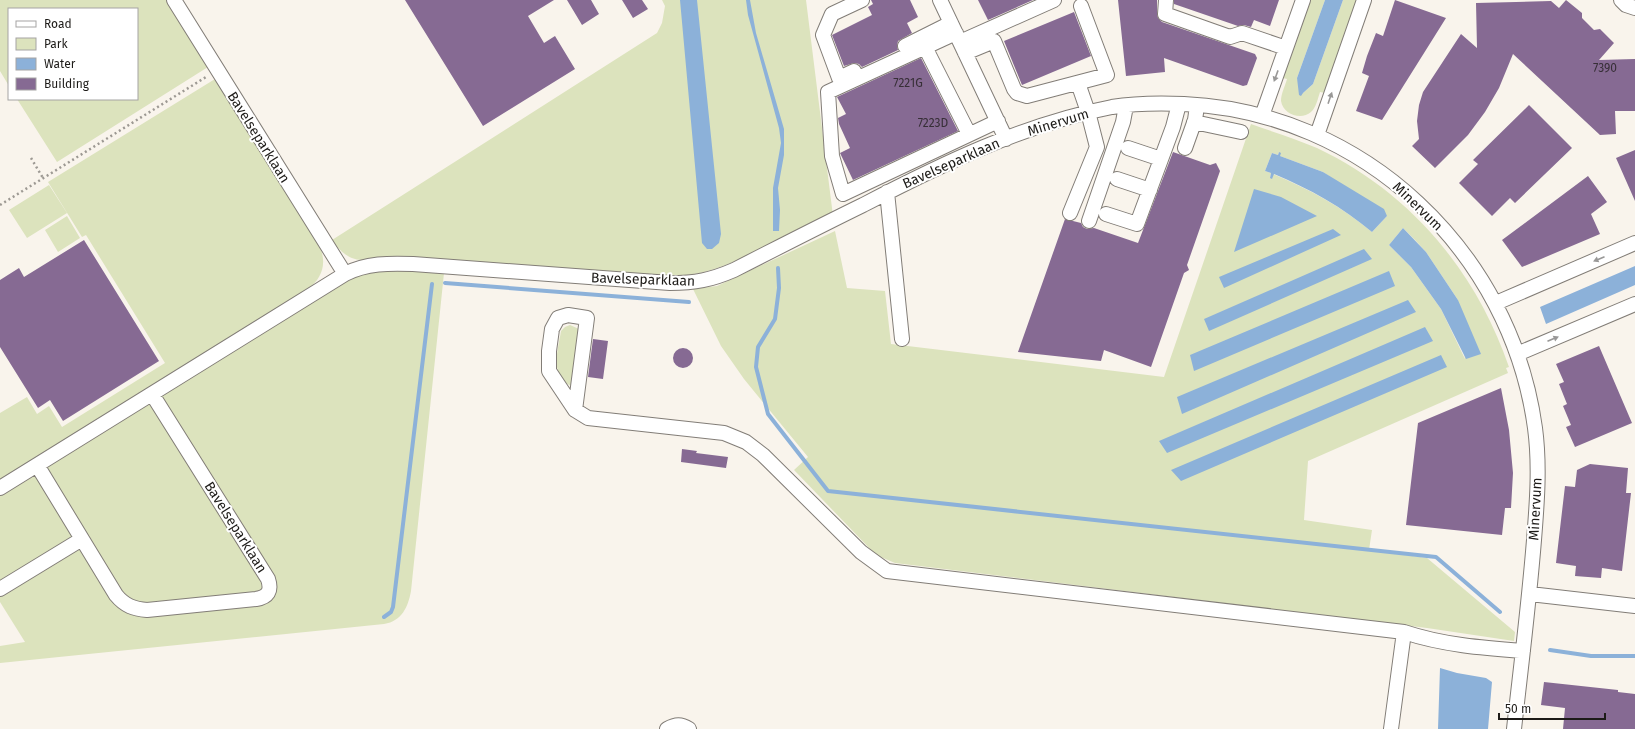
<svg xmlns="http://www.w3.org/2000/svg" width="1635" height="729" viewBox="0 0 1635 729" font-family="'Fira Sans',sans-serif">
	<style>
		.green { fill: #dce3bd; fill-rule: evenodd }
		.water { fill: #8cb1d9 }
		.lines { fill: none; stroke-linecap: round; stroke-linejoin: round }
		.stream { stroke: #8cb1d9; stroke-width: 4 }
		.building { fill: #866a93 }
		.minor-casing { stroke: #827d77; stroke-width: 16 }
		.path { stroke: #9d9993; stroke-width: 2.5; stroke-dasharray: 2 3; stroke-linecap: butt }
		.minor { stroke: #fff; stroke-width: 14 }
		.oneway { fill: #999897 }
		.labels { text-anchor: middle; stroke-width: 4; stroke-linejoin: round; paint-order: stroke }
		.number-label { font-size: 12px; fill: #372f37 }
		.street-label { font-size: 14px; fill: #1d1b18; stroke: #fff }
	</style>
	<rect width="100%" height="100%" fill="#f9f4ec"/>
	<path class="green" d="M0,0H167L208,67L57,162L17,99H137V9H9V86L0,71Z
		M662,0H806L833,216C810,227 787,237 764,248C733,262 709,275 675,276L394,257C364,260 351,267 332,240L657,33L662,23L665,6Z
		M1310,0H1325L1297,78L1303,93L1313,84L1343,0H1357L1325,93L1320,92C1318,98 1316,108 1311,112C1301,121 1283,114 1281,101C1281,94 1285,86 1287,79L1283,78Z
		M215,79L320,247C327,264 322,278 308,289L0,480V413L27,397L37,414L49,406L62,427L165,363L86,235L82,237L48,182Z
		M1251,124C1273,132 1296,139 1317,148C1410,192 1476,271 1509,367L1506,368L1508,373L1308,461L1304,520L1372,530L1369,550L1427,558L1515,632L1514,641L1427,628L895,563L876,555L794,470L808,457L744,379L721,346L693,289L717,286L835,231L847,288L885,291L891,344L1164,377ZM1279,152L1280,156L1323,172L1387,216L1372,232C1342,207 1309,189 1273,174L1272,178H1270L1271,173L1265,171L1272,153L1278,155ZM1403,228L1415,240L1426,252L1458,300L1465,359L1441,309L1411,267L1389,245Z
		M49,185L67,213L27,238L9,210Z
		M67,216L80,238L58,252L45,230Z
		M387,270L444,273L411,591C408,607 402,621 384,624L0,663V646L25,642L0,602V495L344,282L363,274Z
		M570,325L579,329L574,384L571,386C549,375 558,351 561,331L565,327Z"/>
	<path class="water" d="M680,0H697L721,234L719,243L712,249H707L702,243Z
		M746,0H750L756,33L784,129V155L778,188L780,210L779,231H773V188L781,143L779,128L748,15Z
		M1325,0H1343L1313,84L1303,93L1301,96L1299,95L1297,78Z
		M1279,152L1281,153L1280,156L1323,172L1384,209L1387,216L1372,232C1342,207 1310,189 1274,174L1272,179L1270,178L1271,173L1265,171L1272,153L1278,155Z
		M1254,189L1281,197L1317,216L1234,252Z
		M1403,228L1426,252L1458,300L1481,354L1466,359L1441,309L1411,267L1389,245Z
		M1333,229L1341,235L1224,288L1219,277Z
		M1364,249L1372,259L1209,331L1204,319Z
		M1635,266V285L1546,324L1540,307Z
		M1389,271L1395,286L1194,371L1190,355Z
		M1408,300L1416,312L1182,414L1177,397Z
		M1425,327L1433,341L1167,453L1159,441Z
		M1441,355L1447,367L1181,481L1171,470Z
		M1440,668L1457,673L1486,678L1492,682L1488,729H1438Z"/>
	<g class="lines">
		<path class="stream" d="M778,268L779,288L775,319L758,347L756,367L768,414L828,491L1436,557L1500,612
			M445,283L689,302
			M384,617L391,612L393,607L432,284
			M1550,650L1591,656H1635"/>
	</g>
	<path class="building" d="M405,0H554L528,16L544,43L555,36L575,69L483,126Z
		M567,0H591L599,14L582,25Z
		M622,0H642L648,9L633,18Z
		M871,0H910L918,17L907,23L912,33L898,41L897,46L898,50L862,67L859,64L854,63L844,66L832,35L872,15L868,7L873,4Z
		M978,0H1033L988,20Z
		M1118,0H1157V14L1158,18L1162,22L1255,54L1257,58L1247,85L1243,86L1164,58L1165,72L1126,76Z
		M1174,0H1279L1270,26L1254,20L1251,27L1244,25L1238,26L1174,4Z
		M1395,0L1446,18L1382,120L1356,111L1369,76L1362,73L1367,56L1376,33L1383,36Z
		M1566,0L1582,13V18L1594,30L1600,29L1614,43L1599,60L1635,59V111H1615L1616,134L1600,135L1513,54L1499,88L1485,112L1468,135L1435,168L1412,146L1419,139L1417,121L1419,105L1423,92L1461,34L1477,48L1476,3L1551,1L1559,8Z
		M1074,12L1091,56L1022,85L1004,41Z
		M921,58L958,131L853,180L840,153L850,148L839,124L838,118L846,114L837,97Z
		M1529,105L1572,148L1515,203L1510,198L1492,216L1459,183L1478,164L1473,160Z
		M1635,150V201L1616,158Z
		M1173,152L1210,165L1216,163L1220,171L1187,265L1189,270L1184,273L1151,367L1104,350L1101,361L1018,352L1065,219L1081,223L1083,227L1087,229L1094,228L1138,243Z
		M1588,176L1607,202L1591,214L1600,234L1522,267L1502,240Z
		M84,240L159,361L63,421L50,400L38,408L0,347V280L19,268L24,277Z
		M593,339L608,341L603,379L588,377Z
		M1599,346L1632,423L1575,447L1566,427L1571,425L1563,406L1567,404L1559,384L1564,382L1556,364Z
		M673 358a10 10 0 1 1 20 0a10 10 0 1 1-20 0Z
		M1501,388L1509,430L1513,473L1511,508H1505L1502,535L1406,525L1418,423Z
		M682,449L697,451L696,453L728,457L726,468L681,462Z
		M1590,464L1628,468L1626,493H1631L1622,571L1602,568L1601,578L1575,576L1576,566L1556,563L1565,486L1575,487L1577,470Z
		M1544,682L1618,690V692L1635,694V729H1563L1565,708L1541,705Z"/>
	<g class="lines">
		<g class="minor-casing">
			<path id="minor" d="M174,0L345,274
				M940,0L1006,139
				M1166,0L1165,14L1230,37L1242,33L1286,48
				M1621,0L1626,5L1635,8
				M956,33L828,92L832,156L843,194L998,121
				M960,42L1054,0
				M905,46L951,23
				M925,47L969,134
				M965,53L994,41L1014,89L1017,93L1027,96L1107,75L1081,6
				M854,71L839,78L823,35L832,14L862,0
				M1262,116L1303,0
				M1194,122L1241,132
				M1317,135L1364,0
				M1128,148L1161,159
				M1185,148L1195,120L1196,113
				M1117,179L1150,190
				M887,192L902,339
				M1070,213L1097,147L1088,112L1078,83
				M1106,214L1137,224L1173,127L1179,104
				M1089,221L1123,122L1126,106
				M1496,303L1635,243
				M1517,354L1635,304
				M575,410L587,318L568,315L558,318L552,329L549,351V371L575,410L588,418L724,433L746,442L763,455L861,552L887,571L1404,632C1443,645 1483,648 1523,651
				M37,465L116,595C125,606 134,609 147,610L256,599C268,597 272,591 268,579L152,394
				M0,488L345,274C366,263 390,263 413,264L670,283C695,283 711,280 734,270C777,248 820,226 863,205C942,164 1024,124 1112,107C1136,103 1161,103 1184,104C1364,112 1511,252 1535,428C1540,465 1537,503 1534,540C1529,603 1521,666 1514,729
				M0,589L82,539
				M1530,594L1635,606
				M667,729C676,724 681,724 689,729
				M1391,729L1404,632"/>
		</g>
		<path class="path" d="M31,158L43,178
			M0,205L206,77"/>
		<use href="#minor" class="minor"/>
	</g>
	<defs><path id="oneway-solid" d="M-6-.8H1V-3.2L6.5 0L1 3.2V.8H-6Z"/></defs>
	<g class="oneway">
		<use href="#oneway-solid" transform="translate(1276 76) rotate(110)"/>
		<use href="#oneway-solid" transform="translate(1330 98) rotate(-71)"/>
		<use href="#oneway-solid" transform="translate(1599 259) rotate(157)"/>
		<use href="#oneway-solid" transform="translate(1553 339) rotate(-23)"/>
	</g>
	<g class="labels">
		<g class="number-label">
			<text x="1605" y="72">7390</text>
			<text x="908" y="87">7221G</text>
			<text x="933" y="127">7223D</text>
		</g>
		<g class="street-label">
			<text transform="translate(1058 122) rotate(-17)" y="5">Minervum</text>
			<text transform="translate(259 137) rotate(58)" y="5">Bavelseparklaan</text>
			<text transform="translate(951 163) rotate(-24)" y="5">Bavelseparklaan</text>
			<text transform="translate(1418 206) rotate(44)" y="5">Minervum</text>
			<text transform="translate(643 279) rotate(2)" y="5">Bavelseparklaan</text>
			<text transform="translate(1535 509) rotate(-87)" y="5">Minervum</text>
			<text transform="translate(236 527) rotate(58)" y="5">Bavelseparklaan</text>
		</g>
	</g>
	<rect x="8" y="8" width="130" height="92" fill="#ffffff" stroke="#a5a4a3"/>
	<rect x="16" y="21" width="20" height="6" fill="#ffffff" stroke="#a5a4a3"/>
	<text x="44" y="28" font-size="12" fill="#1d1b18">Road</text>
	<rect x="16" y="38" width="20" height="12" fill="#dce3bd" stroke="#a5a4a3"/>
	<text x="44" y="48" font-size="12" fill="#1d1b18">Park</text>
	<rect x="16" y="58" width="20" height="12" fill="#8cb1d9" stroke="#a5a4a3"/>
	<text x="44" y="68" font-size="12" fill="#1d1b18">Water</text>
	<rect x="16" y="78" width="20" height="12" fill="#866a93" stroke="#a5a4a3"/>
	<text x="44" y="88" font-size="12" fill="#1d1b18">Building</text>
	<path d="M1499 713v6h106v-6" fill="none" stroke="#1d1b18" stroke-width="2"/>
	<text x="1505" y="713" font-size="12" fill="#1d1b18" stroke="#ffffff" stroke-width="3" paint-order="stroke">50 m</text>
</svg>
